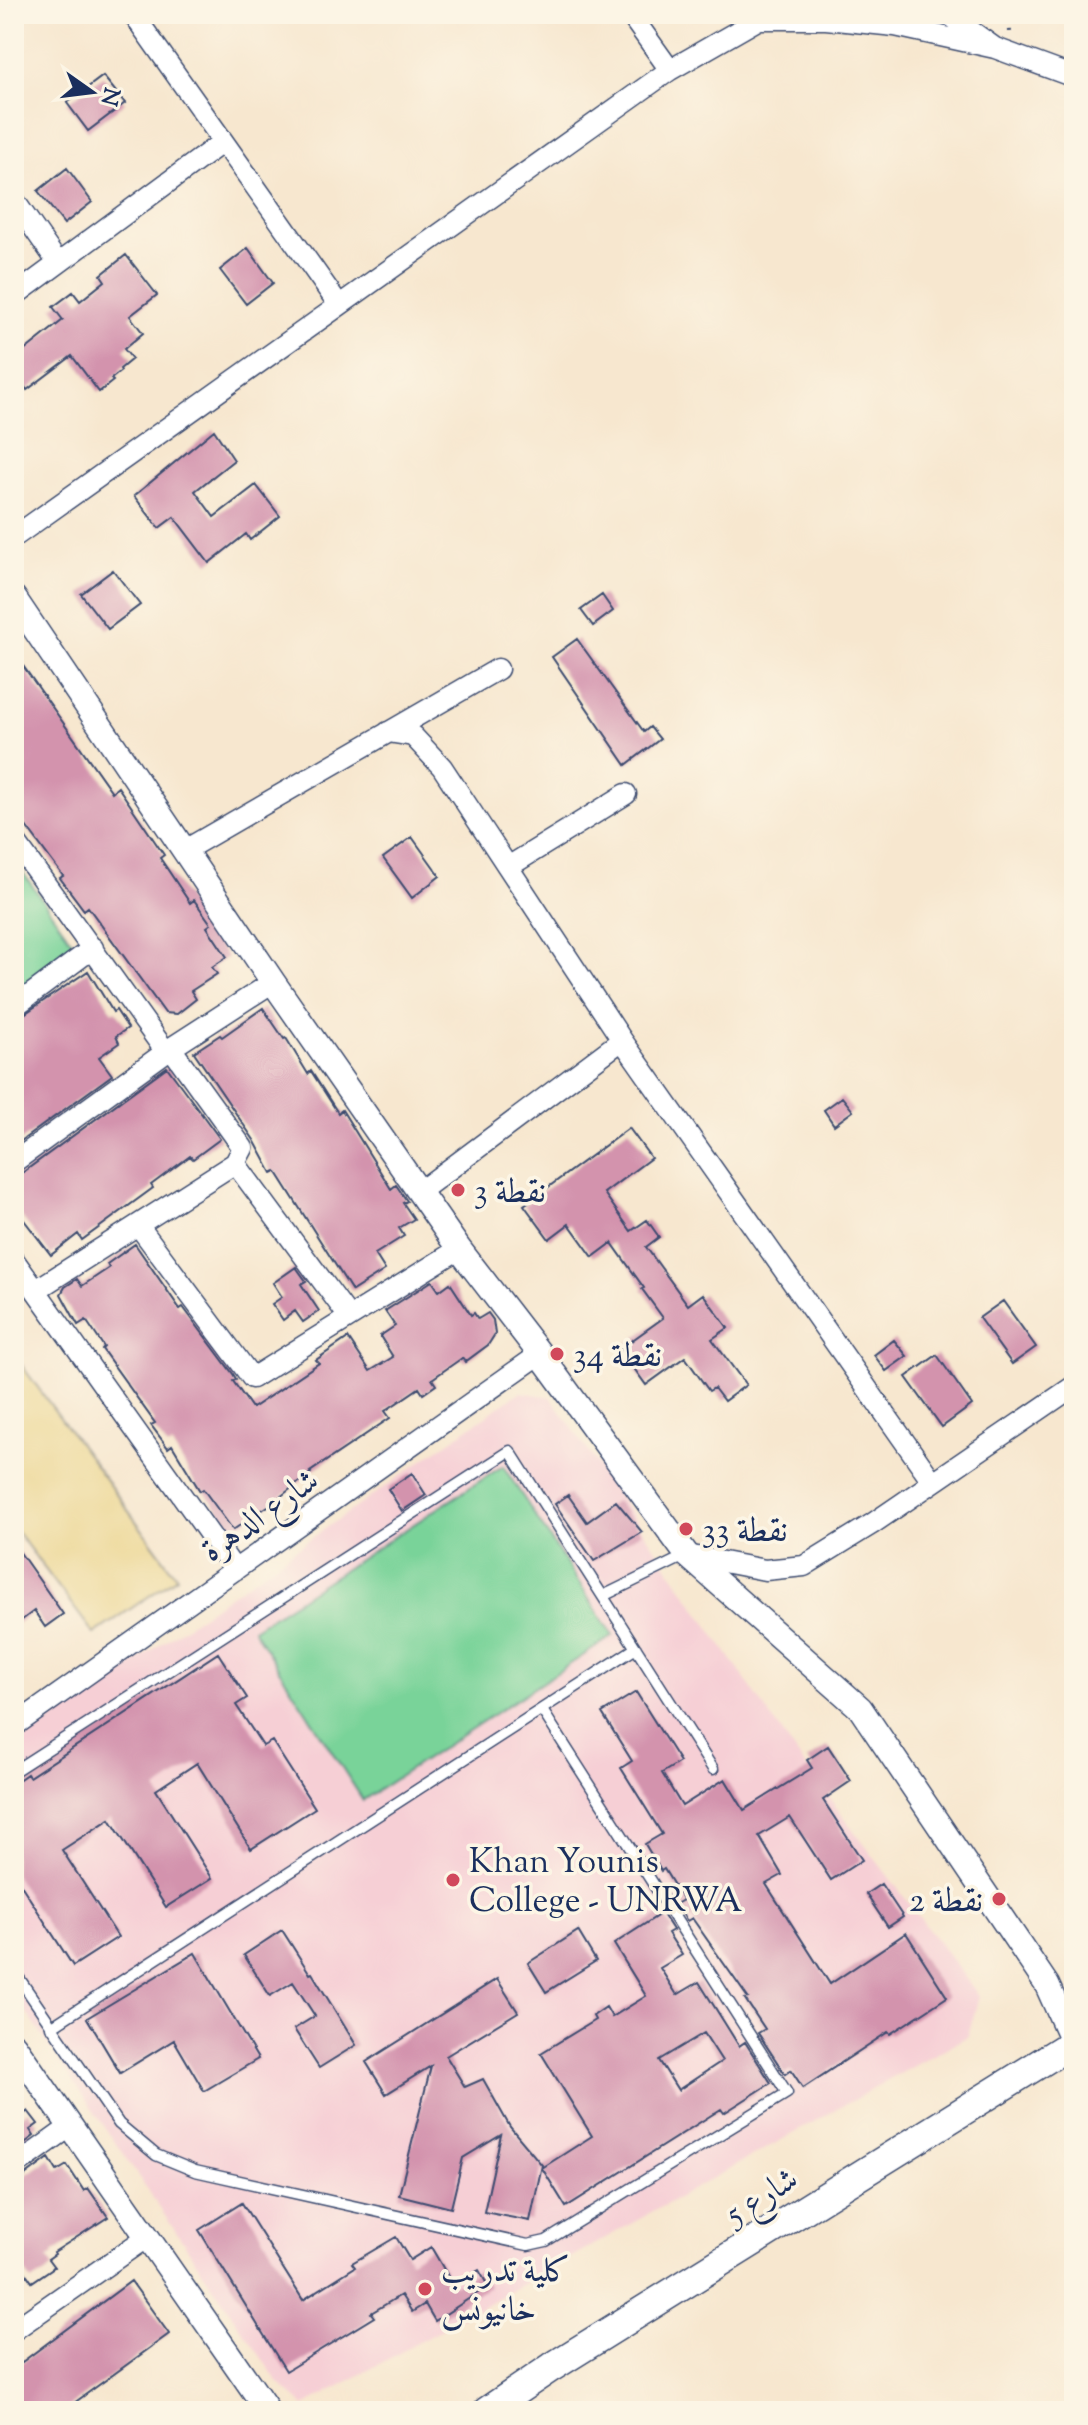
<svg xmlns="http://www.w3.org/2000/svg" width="1088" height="2425" viewBox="0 0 1088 2425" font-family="'Sorts Mill Goudy',Amiri,serif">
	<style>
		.built { fill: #f6cfd5 }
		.green { fill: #79d399; stroke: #4a817c; stroke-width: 2 }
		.sand { fill: #eeda9e; stroke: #84847e; stroke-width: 2 }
		.building { fill: #d393ad; fill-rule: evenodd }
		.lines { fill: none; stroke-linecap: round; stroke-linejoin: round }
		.service-casing { stroke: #3c4b6f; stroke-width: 13 }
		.minor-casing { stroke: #3c4b6f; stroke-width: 23 }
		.tertiary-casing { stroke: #3c4b6f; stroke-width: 27 }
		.secondary-casing { stroke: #3c4b6f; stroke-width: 31 }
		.path { stroke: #3c4b6f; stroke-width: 4; stroke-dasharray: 2 6; stroke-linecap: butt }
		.service { stroke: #fff; stroke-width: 10 }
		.minor { stroke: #fff; stroke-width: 20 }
		.tertiary { stroke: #fff; stroke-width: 24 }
		.secondary { stroke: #fff; stroke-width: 28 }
		.poi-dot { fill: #d1495b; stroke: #fcf5e5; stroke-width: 3 }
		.labels { text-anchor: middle; stroke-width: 7; stroke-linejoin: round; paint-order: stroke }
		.poi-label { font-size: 34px; fill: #1b2f5e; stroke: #fcf5e5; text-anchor: start }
		.street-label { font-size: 34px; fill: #1b2f5e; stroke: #fcf5e5 }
	</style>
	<rect width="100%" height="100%" fill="#fcf5e5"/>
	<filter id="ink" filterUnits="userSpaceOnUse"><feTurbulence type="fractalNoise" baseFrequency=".0125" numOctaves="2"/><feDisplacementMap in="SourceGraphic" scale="16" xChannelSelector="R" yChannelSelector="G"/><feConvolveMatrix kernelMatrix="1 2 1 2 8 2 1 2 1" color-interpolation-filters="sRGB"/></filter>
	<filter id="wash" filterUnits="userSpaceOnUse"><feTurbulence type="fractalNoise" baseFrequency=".006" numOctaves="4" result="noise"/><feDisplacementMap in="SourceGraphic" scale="32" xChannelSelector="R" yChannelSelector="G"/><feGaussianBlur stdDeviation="1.8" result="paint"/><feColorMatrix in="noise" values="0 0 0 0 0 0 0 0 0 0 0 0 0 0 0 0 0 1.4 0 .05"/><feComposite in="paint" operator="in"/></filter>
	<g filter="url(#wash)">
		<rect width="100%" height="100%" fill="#f7e7cf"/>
		<path class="built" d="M520,1392L551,1397L805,1766L979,1996L968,2036L304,2406L278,2382L14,1994V1747Z"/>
		<path class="green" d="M14,860L76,947L17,994L14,993Z
			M503,1466L613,1636L363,1800L253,1629Z"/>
		<path class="sand" d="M14,1355L177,1577L94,1634L14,1528Z"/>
		<g id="blocks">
			<path class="building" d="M103,76L125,103L88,131L67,103Z
				M67,168L92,202L64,224L38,191Z
				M248,248L273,283L246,304L220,270Z
				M126,255L157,295L130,316L143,333L124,349L132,359L120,369L121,371L111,379L113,381L99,392L72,356L27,390L14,372V359L63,320L53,307L73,292L80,301L105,281L101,275Z
				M214,430L234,460L195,491L214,517L256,485L280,516L250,540L246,534L209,563L174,517L159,528L134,496Z
				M113,570L140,605L108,629L81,594Z
				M602,595L613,611L593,626L581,610Z
				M577,639L644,732L650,727L660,739L626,765L552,657Z
				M14,653L112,792L118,787L164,855L160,858L190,903L194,900L211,924L207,927L227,957L212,967L217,974L191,991L196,999L177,1014L165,1013L88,907L84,910L60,878L63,876L14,810Z
				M412,837L440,876L412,898L383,858Z
				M88,971L113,1012L116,1010L128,1028L116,1036L119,1043L99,1057L112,1075L14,1146V1021Z
				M263,1008L284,1039L286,1038L308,1074L311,1071L338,1113L342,1110L391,1189L396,1185L407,1201L403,1203L414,1219L399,1228L404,1236L375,1254L385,1270L352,1291L276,1171L272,1173L254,1140L194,1052L220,1035L222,1037Z
				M167,1067L220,1139L193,1159L190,1156L151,1185L153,1188L82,1240L78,1234L51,1255L14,1207V1175L22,1173Z
				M842,1097L853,1111L834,1125L824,1110Z
				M629,1128L651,1158L604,1193L631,1231L647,1220L659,1237L646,1247L688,1305L703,1294L728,1328L712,1339L746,1385L724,1401L714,1388L709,1391L685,1357L646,1385L620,1349L663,1318L642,1289L644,1288L612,1243L593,1257L569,1224L549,1239L524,1205Z
				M135,1244L180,1309L183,1307L233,1374L236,1379L233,1381L252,1408L319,1363L316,1360L348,1338L370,1371L393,1357L380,1336L395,1326L385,1311L432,1281L439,1291L450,1283L471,1315L474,1313L478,1319L488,1313L493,1320L495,1334L488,1345L465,1362L462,1358L432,1379L436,1385L423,1394L419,1388L385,1411L390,1418L310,1472L311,1473L271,1504L233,1530L203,1489L200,1491L172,1445L168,1448L151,1425L155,1423L102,1349L104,1347L86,1320L78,1325L61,1294L65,1287L77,1279L82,1286L109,1268L107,1264Z
				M296,1267L306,1281L301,1284L319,1311L303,1322L295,1311L283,1320L272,1304L282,1297L273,1283Z
				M1003,1301L1036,1347L1012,1364L979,1318Z
				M894,1340L907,1356L886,1371L874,1355Z
				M937,1355L972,1405L942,1427L906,1377Z
				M412,1473L426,1495L402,1511L388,1489Z
				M568,1495L587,1522L616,1501L642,1532L594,1561L555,1504Z
				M14,1544L63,1614L45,1627L34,1611L14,1626Z
				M218,1653L247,1698L236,1705L263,1746L272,1741L315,1808L251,1849L197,1763L156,1790L212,1878L166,1907L110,1819L62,1850L118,1937L73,1966L14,1874V1783L27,1774L29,1777Z
				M636,1692L680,1762L662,1773L682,1806L725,1779L744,1810L812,1768L807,1760L828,1746L851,1781L823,1800L862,1860L831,1880L790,1817L759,1836L782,1875L766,1884L830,1984L906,1933L947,1997L890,2034L888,2032L803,2088L791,2070L785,2074L758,2033L765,2029L745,1999L748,1998L692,1918L687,1921L676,1904L683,1900L664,1869L661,1871L645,1844L662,1834L621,1768L632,1761L602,1713Z
				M881,1884L903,1917L888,1927L866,1894Z
				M662,1913L673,1930L668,1933L682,1955L660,1968L677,1995L699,1982L739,2046L745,2042L771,2083L724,2113L721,2109L566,2207L542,2168L592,2136L541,2053L595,2020L593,2016L606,2007L612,2017L646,1996L614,1944ZM704,2033L722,2061L678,2090L659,2060Z
				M282,1930L310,1974L312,1973L356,2045L319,2068L294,2029L315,2016L293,1982L270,1996L244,1955Z
				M578,1931L596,1961L546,1992L528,1963Z
				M195,1953L258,2059L204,2091L174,2040L120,2073L87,2018Z
				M497,1979L518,2012L446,2056L465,2087L483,2079L510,2127L542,2165L530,2221L484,2212L501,2135L463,2158L451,2208L399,2195L431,2066L386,2094L366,2062Z
				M14,2106L21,2116L28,2111L38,2124L30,2130L34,2136L14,2151Z
				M49,2158L57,2171L67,2165L84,2191L88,2188L108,2217L54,2252L55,2254L48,2259L54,2267L32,2282L25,2272L14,2280V2180L22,2178Z
				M242,2203L303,2300L355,2267L352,2263L396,2237L410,2260L431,2247L453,2285L479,2270L488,2286L435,2321L425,2304L412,2312L401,2295L371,2313L374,2317L286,2371L199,2230Z
				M131,2281L169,2334L63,2411H14V2368Z"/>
		</g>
	</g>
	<g filter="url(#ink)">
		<use href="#blocks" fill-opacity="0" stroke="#3c4b6f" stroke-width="2"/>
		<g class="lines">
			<g class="service-casing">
				<path id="service" d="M603,1596L687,1555
					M14,1771L510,1451L713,1769
					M14,1971L119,2124L156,2155L195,2171L528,2245L546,2241L787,2093L542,1710
					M51,2027L636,1648"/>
			</g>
			<g class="minor-casing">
				<path id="minor" d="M133,14L339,305
					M630,14L670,70
					M948,14L995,48L1074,77
					M14,200L58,263
					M14,296L220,144
					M14,537L670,70L759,19H826L895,26L995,48
					M388,732L413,736L442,767L622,1040L419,1192
					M14,840L166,1052
					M185,850L498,669
					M508,867L626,794
					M14,1007L93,948
					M622,1040L933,1482
					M171,1048L243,1148L235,1163
					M14,1162L171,1048L273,982
					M138,1225L252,1378L459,1249
					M14,1260L235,1570
					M36,1290L235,1163L349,1317
					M687,1555L765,1570L804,1566L872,1524L1074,1386
					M14,1726L540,1354
					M14,2167L71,2126
					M14,2330L147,2237"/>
			</g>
			<g class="tertiary-casing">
				<path id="tertiary" d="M14,598L273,982L459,1249L540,1354L687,1555L860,1708L1047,1985L1073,2043
					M14,2045L268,2411"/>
			</g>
			<g class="secondary-casing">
				<path id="secondary" d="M487,2411L552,2367L1074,2042"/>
			</g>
			<path class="path" d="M1009,14L1010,32"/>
			<use href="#service" class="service"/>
			<use href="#minor" class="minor"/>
			<use href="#tertiary" class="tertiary"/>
			<use href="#secondary" class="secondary"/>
		</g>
	</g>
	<g class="poi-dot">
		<circle cx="458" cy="1190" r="8"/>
		<circle cx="557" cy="1354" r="8"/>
		<circle cx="686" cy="1529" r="8"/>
		<circle cx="453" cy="1880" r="8"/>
		<circle cx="999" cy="1899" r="8"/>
		<circle cx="425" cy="2289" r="8"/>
	</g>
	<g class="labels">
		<g class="poi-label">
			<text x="474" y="1202">نقطة 3</text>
			<text x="573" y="1366">نقطة 34</text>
			<text x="702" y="1541">نقطة 33</text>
			<text x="469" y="1872">Khan Younis<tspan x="469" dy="39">College - UNRWA</tspan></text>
			<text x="983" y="1911" text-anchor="end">نقطة 2</text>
			<text x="441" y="2281">كلية تدريب<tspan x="441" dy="39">خانيونس</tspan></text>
		</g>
		<g class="street-label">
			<text transform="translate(259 1514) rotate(-35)" y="12">شارع الدهرة</text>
			<text transform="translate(761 2195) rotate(-32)" y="12">شارع 5</text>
		</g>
	</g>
	<rect width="1088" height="2425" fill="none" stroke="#fcf5e5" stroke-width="48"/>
	<g transform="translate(92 92) rotate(104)" stroke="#fcf5e5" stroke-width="6" paint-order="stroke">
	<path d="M0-6L14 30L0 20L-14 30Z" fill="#1b2f5e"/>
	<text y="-12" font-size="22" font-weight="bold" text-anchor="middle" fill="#1b2f5e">N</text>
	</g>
</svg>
